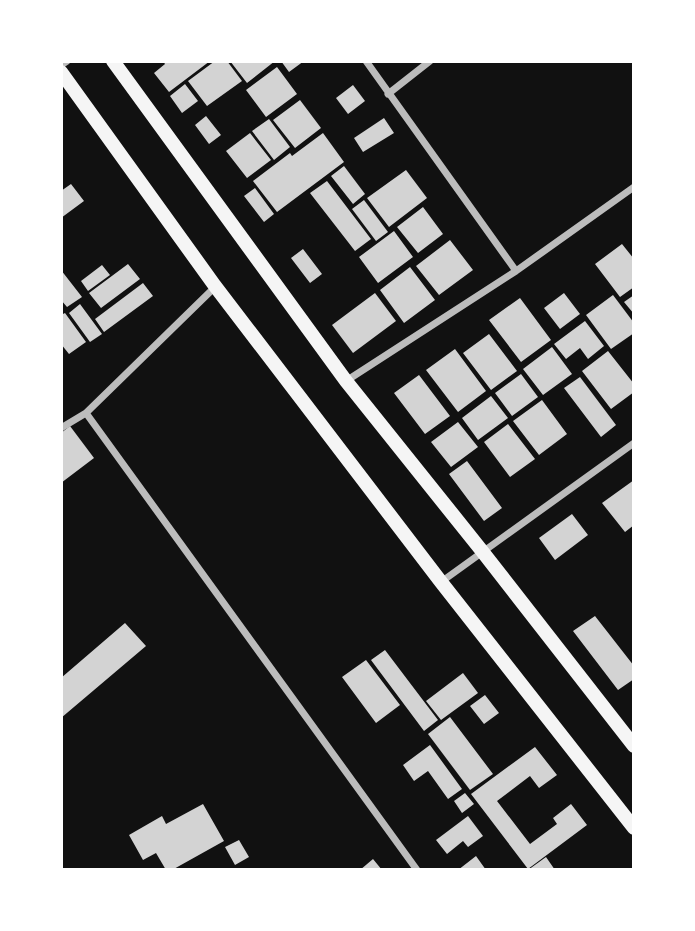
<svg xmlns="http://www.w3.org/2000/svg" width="695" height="931" viewBox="0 0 695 931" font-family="'DejaVu Sans',sans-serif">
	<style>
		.building { fill: #d3d3d3 }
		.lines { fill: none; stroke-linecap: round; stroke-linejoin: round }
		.minor { stroke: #bcbcbc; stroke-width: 7 }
		.secondary { stroke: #f5f5f5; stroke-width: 14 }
	</style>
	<rect width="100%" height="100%" fill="#111"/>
	<path class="building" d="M163,61H210L169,92L154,73L165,64Z
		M215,61H227L242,81L207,106L188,81Z
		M230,61L250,62L275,61L247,83Z
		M281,61H304L289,72Z
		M277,67L297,94L266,117L246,90Z
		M185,84L198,101L182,113L170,96Z
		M353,85L365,101L348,114L336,98Z
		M300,100L321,128L295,148L273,120Z
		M206,116L221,135L209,144L195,125Z
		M384,118L394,133L363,152L354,138Z
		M269,119L290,147L274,160L252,131Z
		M250,133L271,160L247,178L226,151Z
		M323,133L344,162L277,212L253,181L290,153L292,156Z
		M344,166L365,194L353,204L331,176Z
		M406,170L427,198L389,227L367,198Z
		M327,181L371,239L355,251L310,193Z
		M71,184L84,201L61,218V191Z
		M255,188L274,214L264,222L244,196Z
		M364,200L388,232L376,241L352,209Z
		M423,207L443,234L418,253L397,227Z
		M394,231L413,257L378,283L359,257Z
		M450,240L473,270L439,295L416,266Z
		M622,244L634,259V287L620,297L595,264Z
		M303,249L322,274L310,283L291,258Z
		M128,264L140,279L101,308L89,293Z
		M102,265L110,275L88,291L81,281Z
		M410,267L435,300L404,323L380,290Z
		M61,270L82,297L67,307L61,300Z
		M143,283L153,296L104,332L95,319Z
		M375,293L396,321L353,353L332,325Z
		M564,293L580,314L560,329L544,308Z
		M613,295L634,323V333L611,349L586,315Z
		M634,295V314L624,302Z
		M520,298L551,340L521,362L489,320Z
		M80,304L102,334L90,342L69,313Z
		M65,313L86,342L69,354L61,344V315Z
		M585,321L604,346L588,359L580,348L566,359L554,344Z
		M489,334L517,371L491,390L463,353Z
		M552,347L572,374L543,395L523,369Z
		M455,349L486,391L458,412L426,370Z
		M608,351L634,384V392L611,409L582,371Z
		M521,374L538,397L512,416L495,393Z
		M419,375L450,416L425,434L394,393Z
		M580,377L616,425L601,437L564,388Z
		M491,396L508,418L478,440L462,418Z
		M542,400L567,434L539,455L513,421Z
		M458,422L478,447L451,467L431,442Z
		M508,424L535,459L510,477L484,442Z
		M70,426L94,458L61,483V433Z
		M467,461L502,508L484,521L449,474Z
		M634,480V525L625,532L602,503Z
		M572,514L588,535L555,560L539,538Z
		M595,616L634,666V679L618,690L573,631Z
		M125,623L146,646L61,718V678Z
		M385,650L438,720L424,731L371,660Z
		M366,660L400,705L376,723L342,677Z
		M463,673L478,693L441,720L426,701Z
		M485,695L499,713L484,724L470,706Z
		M450,717L493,774L470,790L428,734Z
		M430,745L462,789L448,799L428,771L414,781L403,765Z
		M535,747L557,775L539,788L530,776L497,801L530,844L557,824L553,818L571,804L587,825L528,869L471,794Z
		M465,793L474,804L462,813L454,801Z
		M203,804L224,841L172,870H166L156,853L143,860L129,835L162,816L166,824Z
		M468,816L483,836L468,847L463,841L447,854L436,840Z
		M239,840L249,857L235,865L225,847Z
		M476,856L486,870H458Z
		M546,857L555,870H528Z
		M373,859L382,870H360Z"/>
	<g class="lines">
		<path class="minor" d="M366,61L516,271
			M61,65L67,61
			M388,94L430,61
			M346,381L516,271L634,187
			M86,413L417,870
			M61,428L86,413L215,287
			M441,582L634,443"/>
		<path class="secondary" d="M113,61L346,381L482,551L634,746
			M61,72L215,286L441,582L634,828"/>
	</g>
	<rect width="695" height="931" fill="none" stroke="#ffffff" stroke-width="126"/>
</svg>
